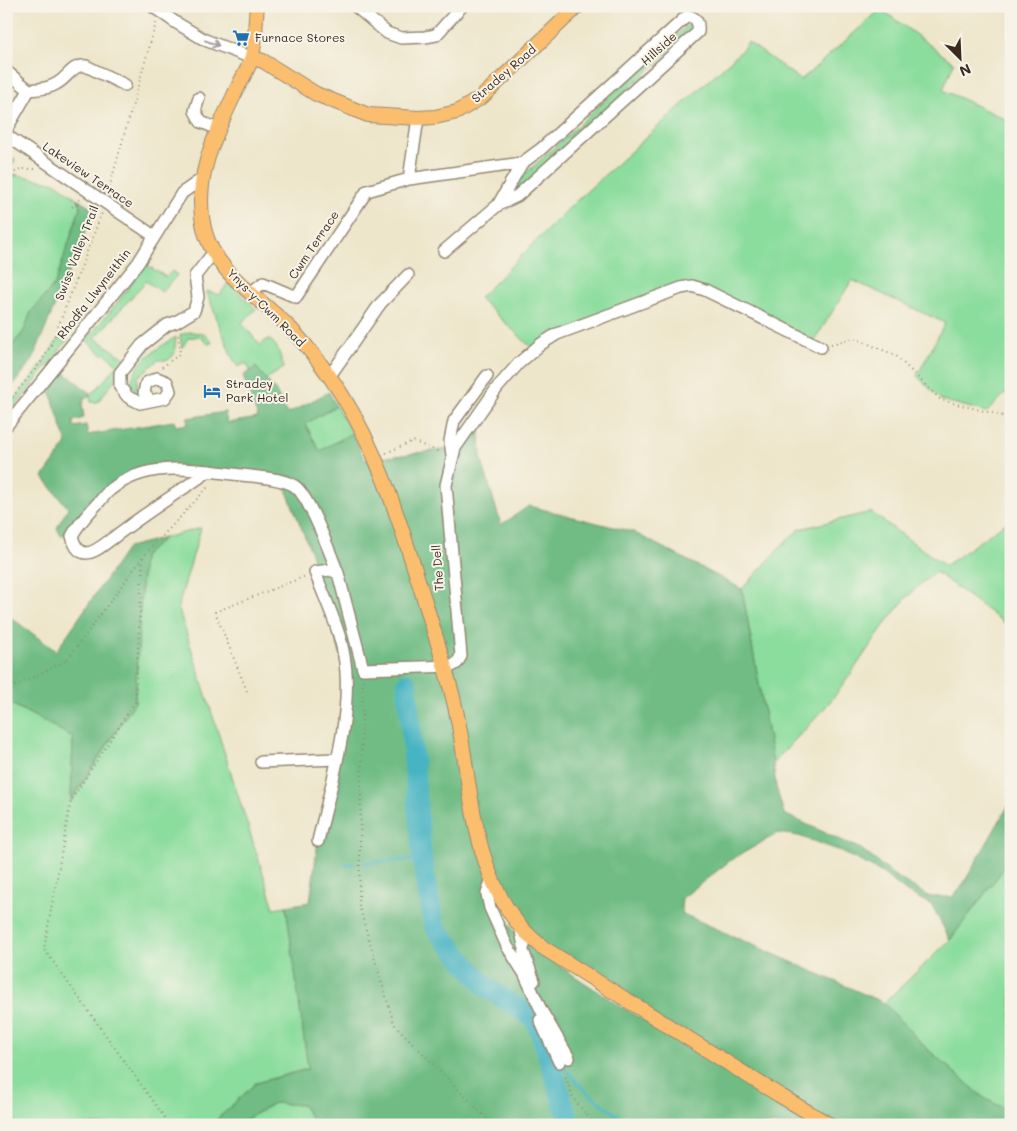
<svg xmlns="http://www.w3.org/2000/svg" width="1017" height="1131" viewBox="0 0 1017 1131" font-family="Mali,sans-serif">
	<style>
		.green { fill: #8bdd9d; stroke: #63845e }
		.forest { fill: #70bc84; stroke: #567351 }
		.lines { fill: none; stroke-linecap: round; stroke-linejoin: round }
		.stream { stroke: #47b4c3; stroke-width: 3 }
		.river { stroke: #47b4c3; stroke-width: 20 }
		.minor-casing { stroke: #948874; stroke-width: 14 }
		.major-casing { stroke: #948874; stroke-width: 16 }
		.path { stroke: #948874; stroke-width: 2; stroke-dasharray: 1 4; stroke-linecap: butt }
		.minor { stroke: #fff; stroke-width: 11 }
		.major { stroke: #fbbe6e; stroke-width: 14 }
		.minor-bridge-casing { stroke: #948874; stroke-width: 14; stroke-linecap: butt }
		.minor-bridge { stroke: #fff; stroke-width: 11 }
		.oneway { stroke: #a79f9a }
		.labels { text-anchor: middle; stroke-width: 4; stroke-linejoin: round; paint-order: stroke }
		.poi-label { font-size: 12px; fill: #3b2a1e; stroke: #f7f3e8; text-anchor: start }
		.street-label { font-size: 12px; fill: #3b2a1e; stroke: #f7f3e8 }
	</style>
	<rect width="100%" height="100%" fill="#f7f3e8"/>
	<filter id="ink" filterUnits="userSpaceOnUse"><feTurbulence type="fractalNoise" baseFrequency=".02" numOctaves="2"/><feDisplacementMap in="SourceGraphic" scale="10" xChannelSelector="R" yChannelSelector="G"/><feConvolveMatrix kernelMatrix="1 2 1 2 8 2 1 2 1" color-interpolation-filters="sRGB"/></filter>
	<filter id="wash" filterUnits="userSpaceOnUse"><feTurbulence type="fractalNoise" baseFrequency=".0096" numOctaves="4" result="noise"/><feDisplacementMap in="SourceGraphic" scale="20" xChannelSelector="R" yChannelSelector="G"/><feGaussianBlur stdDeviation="1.12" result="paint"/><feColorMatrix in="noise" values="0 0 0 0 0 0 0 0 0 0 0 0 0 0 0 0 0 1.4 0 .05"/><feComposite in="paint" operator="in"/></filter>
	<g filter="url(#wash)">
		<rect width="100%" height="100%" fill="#eee6cb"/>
		<path class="green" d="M881,9L954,63L943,90L1011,122V388L987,412L941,400L917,376L945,323L852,280L813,343L692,286L557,334L534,350L479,298L574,203L740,52L748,42L801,80Z
			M689,24H692L695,28L512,195L511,190L522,177Z
			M17,175L56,183L79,200L80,208L55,284L31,312L24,331L6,353V179Z
			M145,264L166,277L172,271L177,275L162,292L146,281L95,338L129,361L145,342L151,347L137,364L129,361L98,402H91L90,393H93L118,365L105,353L103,355L86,340L118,302Z
			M228,282L256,309L242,323L260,345L268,339C279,344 280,357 284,368L266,379L251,372L246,363L238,367L231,355L207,293V291L220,295Z
			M189,332C199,332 208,334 212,343L208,344L199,336L188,338L182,348L180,335Z
			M61,335L68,339L6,419V410L38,370Z
			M176,337L174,355L168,360H158L138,377L137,386L146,398L137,393L131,383C136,361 158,348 176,337Z
			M336,406L352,433L320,451L305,424Z
			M871,512L945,566L1011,519V628L936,572C895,600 869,650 840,689C820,716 795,739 773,763L742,589L788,539L800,529Z
			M201,528L178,607L274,908L286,906L306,1028L308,1069L256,1083L211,1125H6V701L73,737L71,802L135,702L143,557L164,538Z
			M1011,843V1112L984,1098L925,1047L884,1003L950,940L1001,872Z
			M274,1103L302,1105L316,1125H236Z"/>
		<path class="forest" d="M6,153L9,157L15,159L9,173L17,175L6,179Z
			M79,200L94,210L32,361L6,394V353L24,331L31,312L55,284L80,208Z
			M256,367L275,390L287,414L329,392L336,406L305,424L320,451L352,433L365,460L455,448L479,413L481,458L501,525L529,506L633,532L742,589L773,763L776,787L784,814L861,849L895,876L930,897H952L961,888L1011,801V843L1001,872L950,940L932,905L907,892L881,872L838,850L799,836L778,833L731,860L682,898L681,908L683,914L884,1003L925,1047L984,1098L1011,1112V1125H830L542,947L492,881L501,912L514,931L532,948L620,1006L815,1125H316L302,1105L274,1103L236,1125H211L256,1083L308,1069L286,906L310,902L318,841L338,750L346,672L315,572L311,552L282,479L153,468L109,489L74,529L61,536L57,528L68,508L43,477L67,443L50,391L64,372L90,393V397L83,398L84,403H82L84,418L73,421L74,427L86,425L88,435L174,421L176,426L188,424L187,418L225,412L227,423L258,418L243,376Z
			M164,538L143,557L135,702L71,800L73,737L6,701V614L56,651L128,547Z"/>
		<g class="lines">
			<path class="stream" d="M364,863L422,859
				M345,865L354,864
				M534,1018L535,1019
				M562,1062C572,1084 611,1111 631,1125"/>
			<path class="river" d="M407,683L422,859L434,926L486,987L534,1018L543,1040L570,1125"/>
		</g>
	</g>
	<g filter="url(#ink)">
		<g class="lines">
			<g class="minor-casing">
				<path id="minor" d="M355,6L387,33L401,38L425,37L436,35L462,6
					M175,22L205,40L252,58
					M6,71L29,90
					M29,90C38,89 48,89 56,84C68,78 72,64 86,66L125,85
					M199,98L195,111L201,122L218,129
					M6,130L29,90
					M6,135L154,236
					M409,179L418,118
					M444,251L498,205L517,196L698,32C699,23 697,17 687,16L541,149L522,163L498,205
					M250,293L263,283L296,297L367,191L409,179L522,163
					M329,377L380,304L408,275
					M150,401L144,393L146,383L157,378L167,382L170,391L165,398L140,403L128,397L120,387V373L142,345L167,325L176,322L194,311L198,297L195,276L213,253
					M6,426L138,263L182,193L202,179
					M452,455L450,441L454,421L487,376
					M209,471C177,493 144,514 113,538C106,543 95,553 86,553C77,552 74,544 72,536C78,524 88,514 97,504C102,499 106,493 110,490C149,459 197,470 242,475C256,477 287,478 297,488C311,501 330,553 338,573
					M261,762L336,759
					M318,841C331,786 354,711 344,656C339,627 325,599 315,572L330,570L338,573L363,669L452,666L457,663L461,656L446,485L455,448L497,388L519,363L541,344L557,334L681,288L692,286L705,290L821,347
					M492,878L487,894L490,908L507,946L524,973L541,1010L569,1058
					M520,926L524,946
					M524,953L534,981
					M540,1020L559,1062"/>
			</g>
			<g class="major-casing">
				<path id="major" d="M257,6C255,22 256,44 251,59C249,68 242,78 238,87C216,133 191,179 205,232C217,275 261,298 291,329C330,370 361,422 382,475C399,517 412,561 426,605C436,638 447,671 455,706C472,780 469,863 519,925C526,933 534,940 542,947L779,1095L830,1125
					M252,58L263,61L316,94L368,115L418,118L435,117L457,112L482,97L578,6"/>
			</g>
			<path class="path" d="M6,177L20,169H37
				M108,192L156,23
				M72,207L81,198
				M831,344L854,338L895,355L941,400L1011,418
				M162,367L180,354L178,334
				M6,405L41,362L51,345L102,213
				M386,453L413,441L441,453
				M143,557L135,702L71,800L44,949L170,1125
				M363,680L359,906L394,1024L493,1125
				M6,691L67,660L143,557L210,485
				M247,691L215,612L306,576
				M564,1072L573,1098L595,1125"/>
			<use href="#minor" class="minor"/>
			<use href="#major" class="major"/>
			<g class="minor-bridge-casing">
				<path id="minor-bridge" d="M152,6L175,22"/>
			</g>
			<use href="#minor-bridge" class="minor-bridge"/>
		</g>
		<defs><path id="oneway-shaft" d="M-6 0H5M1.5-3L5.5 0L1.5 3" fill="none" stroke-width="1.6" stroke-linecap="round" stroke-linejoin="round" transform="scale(1.25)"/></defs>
		<use class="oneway" href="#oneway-shaft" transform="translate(212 43) rotate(21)"/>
	</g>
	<defs>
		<g id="supermarket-bare" transform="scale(1.35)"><path d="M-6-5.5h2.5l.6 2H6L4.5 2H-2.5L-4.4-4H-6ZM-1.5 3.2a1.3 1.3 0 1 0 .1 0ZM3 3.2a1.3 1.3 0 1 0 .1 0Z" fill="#1f6fb2" stroke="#f7f3e8" stroke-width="2.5" paint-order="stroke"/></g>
		<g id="hotel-bare" transform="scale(1.35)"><path d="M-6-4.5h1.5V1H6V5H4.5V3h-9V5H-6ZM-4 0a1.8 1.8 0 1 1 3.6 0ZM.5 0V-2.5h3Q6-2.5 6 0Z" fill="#1f6fb2" stroke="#f7f3e8" stroke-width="2.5" paint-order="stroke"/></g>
	</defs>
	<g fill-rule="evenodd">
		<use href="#supermarket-bare" x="241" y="38"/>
		<use href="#hotel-bare" x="212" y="391"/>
	</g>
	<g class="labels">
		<g class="poi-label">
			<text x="255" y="42">Furnace Stores</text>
			<text x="226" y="388">Stradey<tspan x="226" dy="14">Park Hotel</tspan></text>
		</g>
		<g class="street-label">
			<text transform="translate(659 49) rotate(-42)" y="4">Hillside</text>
			<text transform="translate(504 74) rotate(-41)" y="4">Stradey Road</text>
			<text transform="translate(88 175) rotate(34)" y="4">Lakeview Terrace</text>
			<text transform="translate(314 245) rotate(-56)" y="4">Cwm Terrace</text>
			<text transform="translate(77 253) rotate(-69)" y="4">Swiss Valley Trail</text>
			<text transform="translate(94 294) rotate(-52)" y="4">Rhodfa Llwyneithin</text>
			<text transform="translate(266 308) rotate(45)" y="4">Ynys-y-Cwm Road</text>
			<text transform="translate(438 568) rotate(-94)" y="4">The Dell</text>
		</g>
	</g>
	<rect width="1017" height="1131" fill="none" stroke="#f7f3e8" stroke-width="25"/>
	<g transform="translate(960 58) rotate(156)" stroke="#f7f3e8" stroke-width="4" paint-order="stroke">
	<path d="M0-4L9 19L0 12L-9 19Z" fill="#3b2a1e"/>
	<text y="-8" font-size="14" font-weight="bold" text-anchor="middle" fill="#3b2a1e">N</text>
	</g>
</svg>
